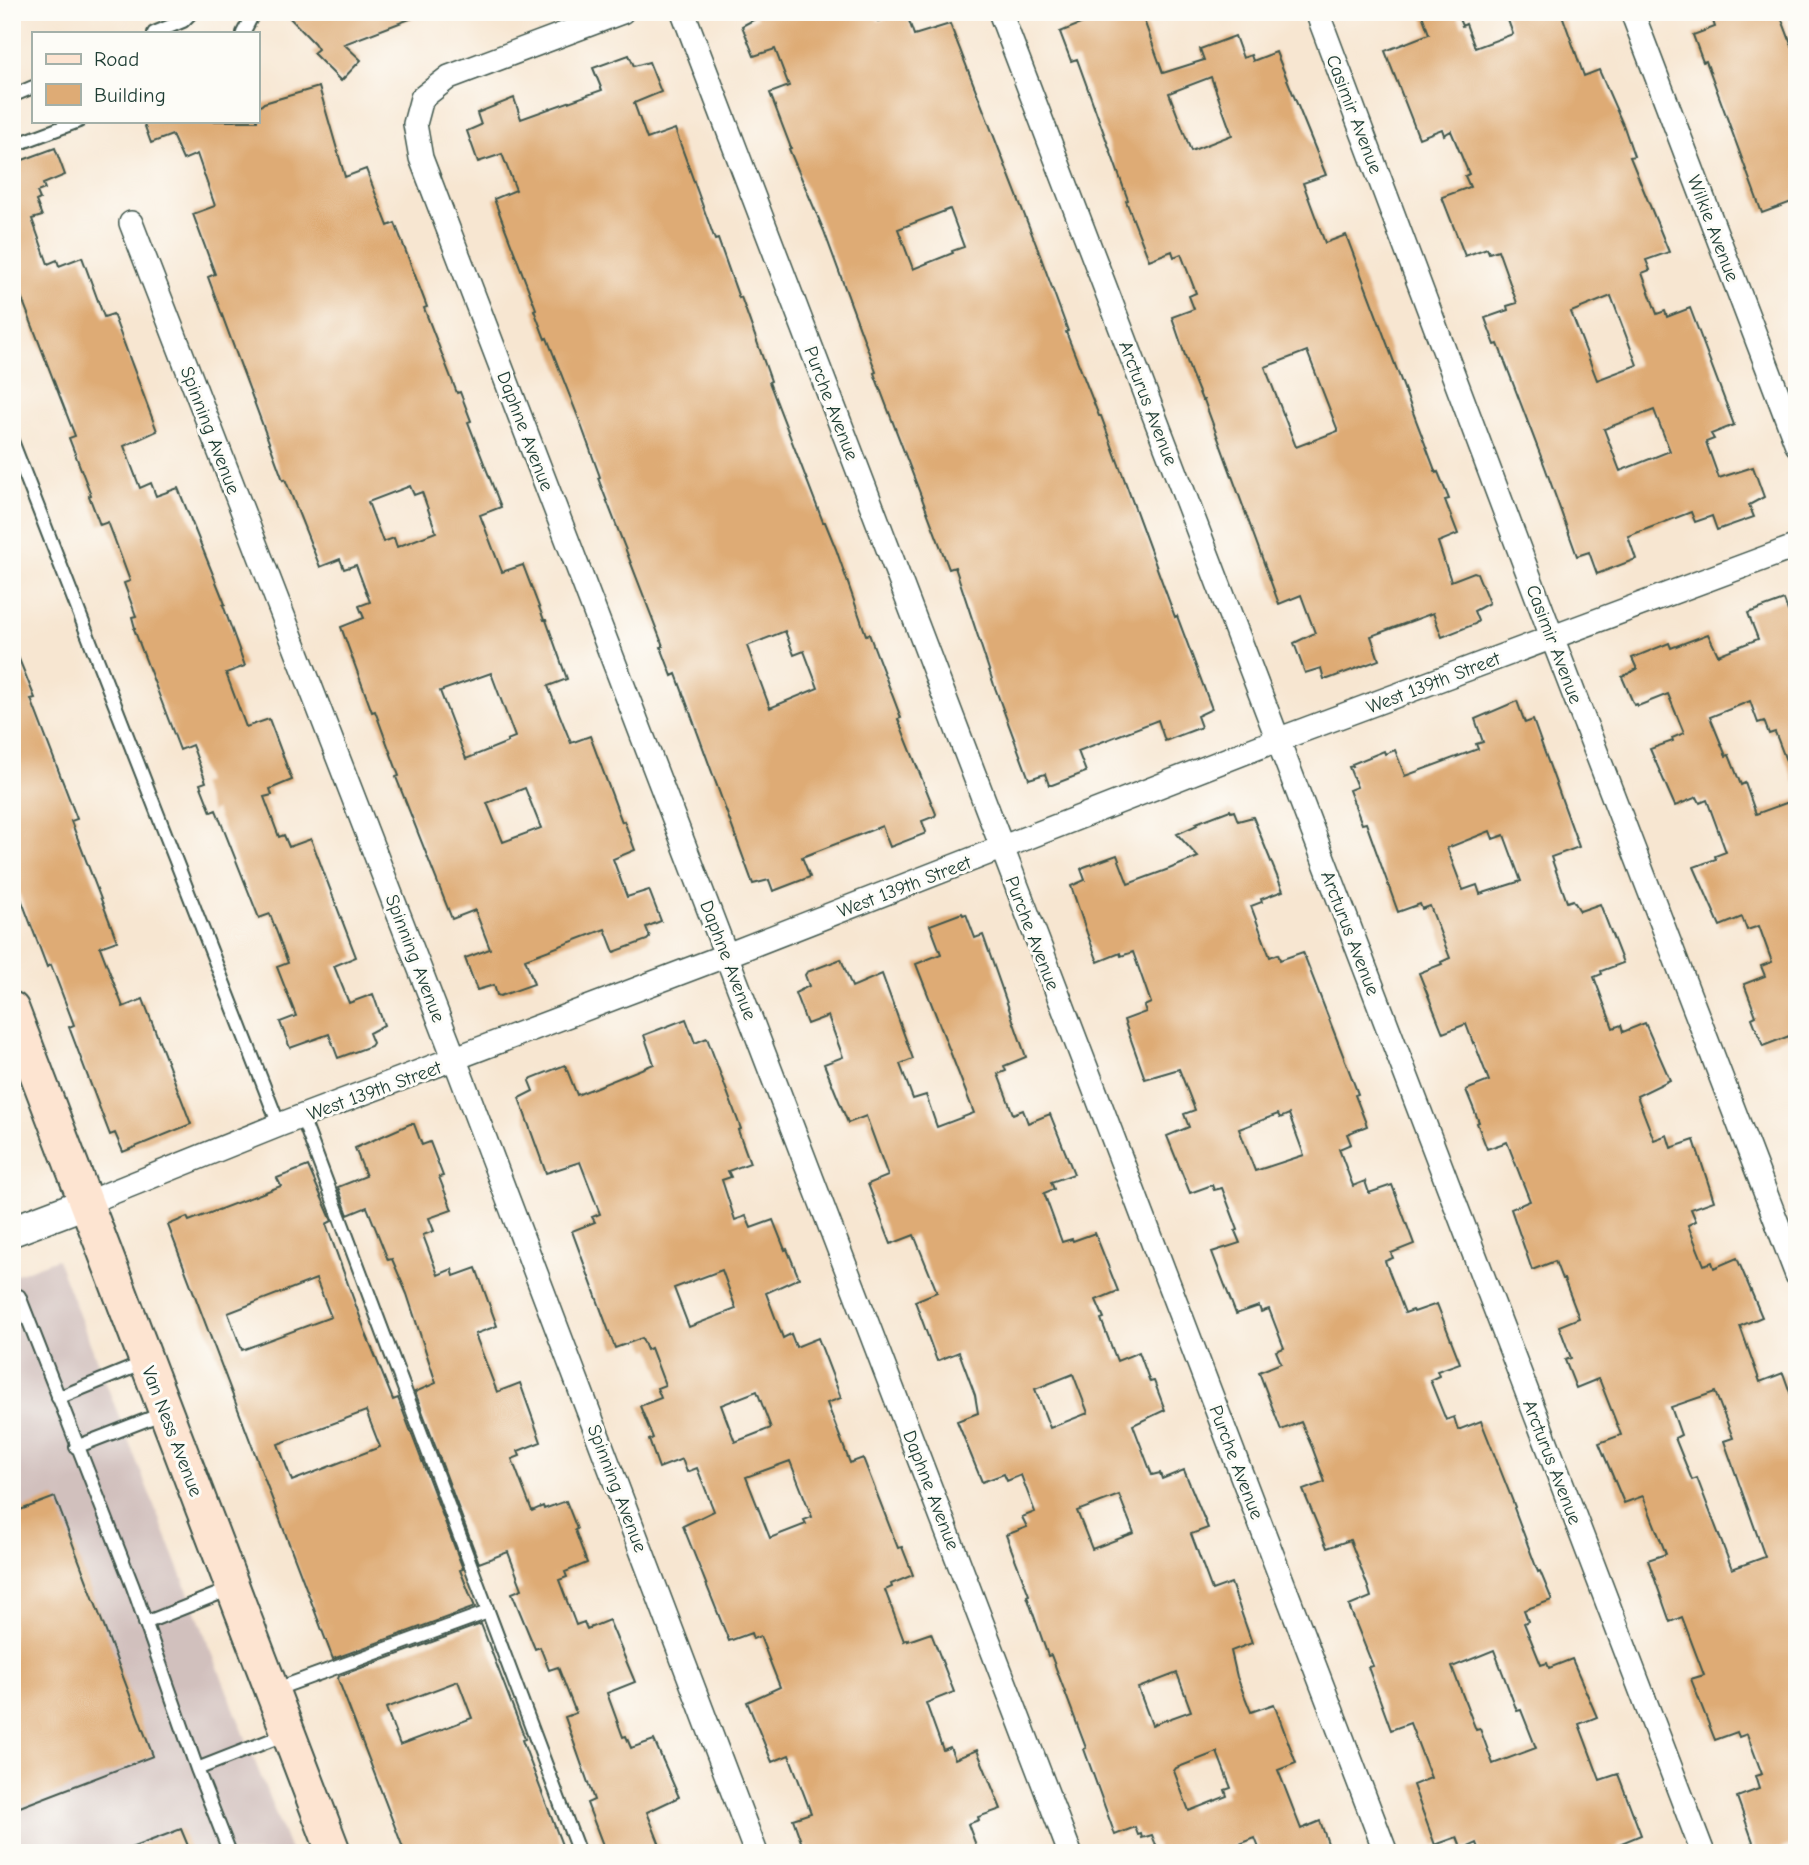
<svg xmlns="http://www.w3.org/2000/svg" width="1809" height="1865" viewBox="0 0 1809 1865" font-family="'Comic Neue',sans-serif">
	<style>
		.industrial { fill: #d1c0bd }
		.building { fill: #deab75; fill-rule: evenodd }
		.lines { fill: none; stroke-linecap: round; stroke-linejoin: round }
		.service-casing { stroke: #3f564c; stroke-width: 16 }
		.minor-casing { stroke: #3f564c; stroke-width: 26 }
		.tertiary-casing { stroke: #3f564c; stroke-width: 33 }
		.secondary-casing { stroke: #3f564c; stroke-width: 37 }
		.service { stroke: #fff; stroke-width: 12 }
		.minor { stroke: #fff; stroke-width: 23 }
		.tertiary { stroke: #fff; stroke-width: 30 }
		.secondary { stroke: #fde4d1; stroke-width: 33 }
		.labels { text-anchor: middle; stroke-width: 6; stroke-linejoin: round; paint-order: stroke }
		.street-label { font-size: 19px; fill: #1f3d34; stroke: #fdfcf7 }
	</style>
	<rect width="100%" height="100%" fill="#fdfcf7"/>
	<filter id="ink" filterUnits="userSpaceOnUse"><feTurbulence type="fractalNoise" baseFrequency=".0143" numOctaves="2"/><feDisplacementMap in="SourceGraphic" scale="14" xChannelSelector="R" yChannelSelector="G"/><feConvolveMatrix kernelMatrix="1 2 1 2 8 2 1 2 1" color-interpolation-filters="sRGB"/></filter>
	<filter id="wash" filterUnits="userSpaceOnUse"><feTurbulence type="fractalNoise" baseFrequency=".00686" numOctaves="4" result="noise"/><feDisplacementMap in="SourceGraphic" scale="28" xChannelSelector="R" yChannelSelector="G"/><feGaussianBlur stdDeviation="1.57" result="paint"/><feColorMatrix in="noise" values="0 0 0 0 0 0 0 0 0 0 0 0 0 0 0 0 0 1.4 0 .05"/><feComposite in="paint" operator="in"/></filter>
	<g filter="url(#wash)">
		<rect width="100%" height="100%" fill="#f7e6d1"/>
		<path class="industrial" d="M57,1259L291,1853H12V1276Z"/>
		<g id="blocks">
			<path class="building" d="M284,12H423V14L344,44L361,60L341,81L313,53L318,49L314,43Z
				M754,12H874L878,21L906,12L914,35L950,24L1037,247L1068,331L1066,332L1099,416H1101L1175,617L1177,616L1212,709L1197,716L1201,727L1199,728L1165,741L1158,720L1078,751L1086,772L1052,785H1049L1045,774L1029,779L994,685L955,567L949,569L874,373L876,372L824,231L789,149L791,148L770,93L789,86L775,49L754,56L742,26L757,18ZM950,209L964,247L952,251L953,253L913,269L898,229Z
				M1079,12H1141L1163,73L1204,60L1200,49L1235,36L1243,58L1251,55L1253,61L1276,52L1326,175L1303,183L1325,243L1346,235L1436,473L1438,472L1449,499L1445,500L1458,534L1438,542L1451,581L1474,572L1477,573L1489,603L1474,611L1478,621L1475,624L1442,637L1433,613L1371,636L1379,660L1328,679H1324L1321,668L1305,673L1294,643L1315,633L1301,595L1279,604L1204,400H1202L1191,373L1172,317L1194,309L1189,296L1196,293L1181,254L1174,257L1172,251L1149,260L1126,201L1128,200L1077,59L1071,61L1060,32L1083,23ZM1211,77L1232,135L1191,151L1169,93ZM1307,351L1338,431L1296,447L1265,367Z
				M1421,12H1456L1462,26L1466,24L1475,48L1513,34L1505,12H1561L1584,76L1599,70L1624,127L1634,156L1630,157L1669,252L1646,260L1650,270L1642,273L1657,314L1665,311L1667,317L1690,308L1734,425L1711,434L1714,439L1706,442L1719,478L1753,467L1764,497L1749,505L1754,517L1717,530L1712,516L1695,522L1691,512L1628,536L1636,559L1597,574L1589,552L1577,556L1545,467L1498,344L1495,345L1485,318L1508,310L1507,306L1517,303L1498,250L1489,253L1487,248L1465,256L1442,197L1470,187L1465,176L1469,174L1451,131L1444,135L1442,129L1419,138L1385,51L1429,34ZM1611,296L1637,365L1597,380L1571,312ZM1654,410L1670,451L1620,471L1604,429Z
				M1719,12H1779L1797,59V200L1762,213L1706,61L1703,62L1693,35L1715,27L1713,21L1721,18Z
				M629,55L634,66L649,62L661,92L634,103L647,139L675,129L715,240L718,239L739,298L741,297L771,381L769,382L823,522H825L836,549L866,635L869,634L901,718L898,719L936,814L935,816L922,821L926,832L924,834L890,847L882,826L802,857L810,877L776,890L773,891L769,880L753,884L676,674L672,676L661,647L663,646L598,478L600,477L580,422L547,338L545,339L534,310L536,309L494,199L516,190L502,154L478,162L467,131L481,125L477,113L514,98L521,119L602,90L593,68ZM785,631L794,655L804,651L818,688L770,708L747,646Z
				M319,87L345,177L366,169L388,226L395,223L427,307L424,308L457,393L460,392L471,421L468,422L501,507L480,515L502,572L523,565L544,620H546L567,679L548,686L571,743L590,736L622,822L624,821L635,850L613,859L627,897L649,890L661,921L646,927L650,937L647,940L614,952L605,929L525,959L534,984L500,996L497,995L494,985L477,990L465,958L490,949L475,910L452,919L396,777L399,776L375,711L372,712L341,627L364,618L359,606L370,602L356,565L344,569L340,559L320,567L285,479L283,480L208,277L215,274L193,214L215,206L197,154L183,160L172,135L151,143L143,121H257V109L264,103ZM410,486L414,495L422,492L436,532L397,547L394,538L383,542L368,502ZM491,673L515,737L507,740L508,742L466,759L440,691ZM525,788L541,828L503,842L487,803Z
				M55,148L65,175L43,184L45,189L37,192L40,199L36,201L42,216L32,219L48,264L57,260L59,266L82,257L104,317L113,314L157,431L124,446L140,488L151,483L156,496L178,488L225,604L223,605L245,666L226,673L246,727L269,719L292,780L270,789L272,795L264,797L279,837L284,835L289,847L311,839L356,957L334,966L349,1003L373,994L384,1025L369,1033L373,1043L371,1046L338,1058L329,1034L290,1048L280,1022L296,1016L277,967L288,963L270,914L259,918L216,810L211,812L200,784L206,782L192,745L180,750L134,629L135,628L132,617L136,616L124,583L130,581L113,535L108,522L100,525L89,496L91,495L69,438L75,436L21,296L12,299V164Z
				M1784,600L1788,611L1797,608V783L1795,784L1775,732L1769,734L1764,721L1758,723L1750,701L1710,717L1726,756L1729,755L1741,785L1745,783L1756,814L1797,799V1033L1763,1046L1752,1018L1756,1016L1744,984L1765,976L1761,966L1772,962L1759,926L1747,930L1742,917L1720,926L1694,867L1716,859L1715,856L1726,852L1707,800L1700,803L1697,797L1675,806L1650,749L1673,741L1672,738L1684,733L1668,694L1638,706L1637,704L1634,705L1622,677L1637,669L1632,658L1669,643L1671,648L1708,634L1718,655L1758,639L1748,613Z
				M12,642L35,698L31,699L77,819L71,821L117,941L100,947L123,1007L143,999L191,1124L123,1152L115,1133L110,1135L69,1027L74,1025L51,965L47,967L12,875Z
				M1517,701L1525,723L1533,720L1579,847L1551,857L1567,902L1573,900L1580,911L1600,904L1623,963L1601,971L1602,974L1594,977L1613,1028L1621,1025L1623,1032L1645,1023L1670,1080L1637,1096L1654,1140L1667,1135L1671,1148L1694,1140L1714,1201L1691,1209L1696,1221L1688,1225L1704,1265L1712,1262L1714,1268L1737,1258L1762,1317L1740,1326L1760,1382L1783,1373L1797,1412V1843L1769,1853H1757L1737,1797L1759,1789L1755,1776L1762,1774L1747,1734L1739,1737L1737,1732L1715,1740L1691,1679L1704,1675L1682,1617L1670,1622L1648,1560L1666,1554L1643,1496L1624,1503L1599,1443L1621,1435L1600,1381L1598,1379L1576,1388L1565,1360L1571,1358L1559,1326L1579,1318L1564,1279H1562L1555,1261L1532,1270L1511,1209L1530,1201L1507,1142L1487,1149L1477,1123L1479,1122L1466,1090L1489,1081L1474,1042L1473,1043L1466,1024L1443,1033L1419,973L1442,964L1441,962L1450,958L1430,906L1422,909L1420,904L1398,912L1366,823L1362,824L1349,790L1357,787L1349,767L1353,766L1352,764L1384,751L1385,754L1395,750L1405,776L1478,749L1476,744L1483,742L1475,719ZM1490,831L1493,839L1504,835L1521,881L1480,894L1477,885L1463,890L1447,848ZM1715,1392L1733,1438L1724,1441L1765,1557L1732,1569L1697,1478L1692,1480L1675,1438L1681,1435L1671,1407Z
				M1230,810L1231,812L1234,811L1238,821L1253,817L1283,891L1261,899L1262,902L1251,906L1270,957L1278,954L1280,960L1303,952L1358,1094L1355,1095L1367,1126L1347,1134L1351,1144L1339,1149L1353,1186L1365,1181L1369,1193L1392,1185L1414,1244L1391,1253L1393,1258L1385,1261L1405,1313L1413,1310L1414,1312L1437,1304L1460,1363L1437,1371L1439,1376L1430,1380L1446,1420L1454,1417L1458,1430L1481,1421L1515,1507L1514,1508L1538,1572L1540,1571L1552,1600L1524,1610L1528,1621L1524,1623L1541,1665L1547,1663L1549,1668L1572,1659L1597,1717L1579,1724L1600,1780L1618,1774L1641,1835L1619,1844L1620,1847L1615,1849L1617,1853H1481L1477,1843L1462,1850L1457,1837L1435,1845L1413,1785L1431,1778L1410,1723L1391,1730L1368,1667L1373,1666L1349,1606L1371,1597L1368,1587L1350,1540L1327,1548L1303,1490L1325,1482L1312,1447L1301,1422L1281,1430L1259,1372L1281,1363L1276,1351L1284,1348L1269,1309L1261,1312L1259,1306L1236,1314L1212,1252L1240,1243L1235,1231L1238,1230L1222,1188L1214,1190L1212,1185L1190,1193L1167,1136L1189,1127L1184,1114L1195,1110L1179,1069L1145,1079L1124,1020L1146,1012L1144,1006L1151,1003L1133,952L1121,956L1120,953L1098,962L1087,933L1071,886L1085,880L1081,869L1084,867L1117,855L1128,884L1169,869L1198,857L1177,834L1197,825L1196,823ZM1278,1114L1280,1118L1289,1114L1304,1155L1255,1171L1239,1129ZM1494,1650L1517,1711L1521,1710L1536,1748L1493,1764L1480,1729L1476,1730L1452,1667Z
				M962,913L963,915L966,914L975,938L983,935L1026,1057L1004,1066L1006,1071L998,1074L1013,1114L1023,1110L1028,1123L1050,1114L1074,1174L1051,1182L1054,1189L1044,1193L1062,1242L1072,1239L1073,1241L1095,1233L1118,1291L1096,1300L1104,1318L1101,1319L1117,1361L1139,1352L1150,1382L1154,1381L1165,1410L1133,1425L1144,1454L1152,1475L1160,1473L1162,1479L1184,1470L1208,1528L1191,1534L1212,1590L1231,1583L1252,1643L1231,1651L1237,1677L1251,1712L1274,1704L1296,1763L1278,1770L1301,1829L1320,1821L1330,1849L1320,1853H1261L1255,1838L1217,1853H1159L1152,1835L1142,1838L1141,1834L1138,1835L1135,1827L1115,1835L1084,1749L1086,1748L1051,1655L1048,1656L1027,1596L1029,1595L1006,1535L1027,1527L1022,1517L1035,1512L1021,1475L1007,1481L1004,1474L982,1482L957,1421L978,1413L975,1395L959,1352L937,1361L915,1301L937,1292L914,1235L891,1244L868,1184L888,1176L866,1116L848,1123L824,1064L843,1057L828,1016L807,1024L795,993L809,986L805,975L807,972L841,959L852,987L882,974L913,1059L900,1064L913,1099L926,1095L937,1127L974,1113L916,964L941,954L930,925ZM1073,1374L1088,1413L1050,1428L1035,1389ZM1119,1495L1134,1533L1092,1549L1077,1511ZM1177,1673L1191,1711L1152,1725L1138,1688ZM1217,1752L1231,1788L1225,1790L1227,1796L1189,1811L1174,1771L1176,1768Z
				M686,1019L695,1043L707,1038L741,1129L738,1130L750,1163L728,1171L731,1177L722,1180L735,1220L746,1216L751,1228L773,1220L785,1250L787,1249L799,1278L766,1293L783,1338L791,1334L796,1347L818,1338L841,1398L827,1403L850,1463L863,1458L898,1548L902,1547L913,1575L891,1584L892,1587L885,1590L904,1641L908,1639V1641L931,1633L954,1692L926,1703L943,1750L950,1747L955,1759L977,1750L1001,1809L978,1817L979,1820L968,1824L977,1848L965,1853H810L807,1846L803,1847L793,1819L811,1813L789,1755L772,1762L747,1702L780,1687L760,1636L753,1639L751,1633L729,1641L683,1526L714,1511L697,1468L687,1472L682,1459L659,1468L649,1440L653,1438L640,1406L661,1398L657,1388L665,1385L651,1348L647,1350L642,1338L615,1348L572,1231L595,1222L592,1217L600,1214L580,1162L546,1173L519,1098L533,1091L529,1081L532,1078L565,1065L577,1095L654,1064L644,1035ZM722,1270L736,1309L689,1327L674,1288ZM757,1391L771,1428L735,1442L721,1405ZM790,1461L812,1517L804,1520L806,1524L770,1538L746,1477Z
				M410,1124H414L422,1145L430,1142L443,1176L439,1177L452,1210L429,1218L434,1231L423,1235L438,1275L452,1269L454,1276L476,1268L497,1326L475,1334L497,1392L520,1383L541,1442L518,1451L520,1456L512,1459L532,1511L543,1506L544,1509L566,1501L577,1529L575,1530L587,1563L565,1572L567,1577L559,1580L576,1625L584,1622L587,1629L609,1620L635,1682L607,1693L623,1737L626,1736L631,1748L654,1740L679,1797L647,1812L663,1853H606L587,1803L594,1800L565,1717L576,1713L558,1667L549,1670L540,1647L535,1649L512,1593L522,1589L508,1552L479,1563L415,1392L436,1383L407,1294L392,1259L388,1260L367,1207L348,1215L338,1187L366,1176L355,1148Z
				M308,1166L332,1221L326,1224L367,1336L393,1400L398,1398L463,1569L460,1570L475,1607L333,1659L168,1225L187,1217L189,1221L281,1186L277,1178ZM316,1279L331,1317L242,1350L228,1313ZM366,1411L380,1447L292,1481L278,1444Z
				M55,1497L153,1756L12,1810V1513Z
				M481,1624L525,1739L522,1740L565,1853H405L338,1679L339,1676ZM458,1681L472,1718L400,1745L386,1708Z
				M181,1829L191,1853H123V1851Z"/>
		</g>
	</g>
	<g filter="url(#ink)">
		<use href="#blocks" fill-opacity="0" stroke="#3f564c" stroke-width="2"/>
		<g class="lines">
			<g class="service-casing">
				<path id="service" d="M154,33L183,21L192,12
					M243,33L254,12
					M12,96L33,87
					M12,146L79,121
					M12,441L279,1125
					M302,1117L579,1853
					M19,1296L133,1587L197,1769
					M58,1398L146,1362
					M76,1447L164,1413
					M145,1623L233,1588
					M274,1690L488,1612
					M230,1853L197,1769L289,1733"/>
			</g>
			<g class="minor-casing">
				<path id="minor" d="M622,12L449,77L422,98L415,124L421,158L1070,1853
					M683,12L1386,1853
					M1000,12L1703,1853
					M1317,12L1552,637L1797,1275
					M1632,12L1797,445
					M131,223L455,1060L756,1853
					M86,1203L279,1125L727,955L1277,740L1797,546"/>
			</g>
			<g class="tertiary-casing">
				<path id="tertiary" d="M12,1231L86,1203"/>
			</g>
			<g class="secondary-casing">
				<path id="secondary" d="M12,1009L334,1853"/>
			</g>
			<use href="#service" class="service"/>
			<use href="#minor" class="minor"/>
			<use href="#tertiary" class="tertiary"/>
			<use href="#secondary" class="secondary"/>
		</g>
	</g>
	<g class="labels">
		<g class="street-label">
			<text transform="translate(1355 114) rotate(69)" y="7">Casimir Avenue</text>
			<text transform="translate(1714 228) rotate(69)" y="7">Wilkie Avenue</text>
			<text transform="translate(832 403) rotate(69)" y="7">Purche Avenue</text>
			<text transform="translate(1149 403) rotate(69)" y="7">Arcturus Avenue</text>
			<text transform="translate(211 430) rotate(69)" y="7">Spinning Avenue</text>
			<text transform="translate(526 431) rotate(69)" y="7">Daphne Avenue</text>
			<text transform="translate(1555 644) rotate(69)" y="7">Casimir Avenue</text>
			<text transform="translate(1433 682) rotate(-21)" y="7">West 139th Street</text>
			<text transform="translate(904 886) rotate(-21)" y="7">West 139th Street</text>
			<text transform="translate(1033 933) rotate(69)" y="7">Purche Avenue</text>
			<text transform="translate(1351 933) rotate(69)" y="7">Arcturus Avenue</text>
			<text transform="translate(416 958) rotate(69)" y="7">Spinning Avenue</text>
			<text transform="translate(729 960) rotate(69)" y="7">Daphne Avenue</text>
			<text transform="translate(374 1090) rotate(-20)" y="7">West 139th Street</text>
			<text transform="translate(173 1431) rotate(69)" y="7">Van Ness Avenue</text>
			<text transform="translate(1237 1462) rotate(69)" y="7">Purche Avenue</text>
			<text transform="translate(1553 1462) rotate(69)" y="7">Arcturus Avenue</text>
			<text transform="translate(618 1488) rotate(69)" y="7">Spinning Avenue</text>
			<text transform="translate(932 1490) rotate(69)" y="7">Daphne Avenue</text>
		</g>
	</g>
	<rect width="1809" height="1865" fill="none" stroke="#fdfcf7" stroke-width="42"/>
	<rect x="32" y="32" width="228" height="91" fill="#fdfcf7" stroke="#a4b0a9" stroke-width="2"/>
	<rect x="46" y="54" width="35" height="10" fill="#fde4d1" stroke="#a4b0a9" stroke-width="2"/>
	<text x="94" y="66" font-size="21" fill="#1f3d34">Road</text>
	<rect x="46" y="84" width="35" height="21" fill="#deab75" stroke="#a4b0a9" stroke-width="2"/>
	<text x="94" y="102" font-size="21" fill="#1f3d34">Building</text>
</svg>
